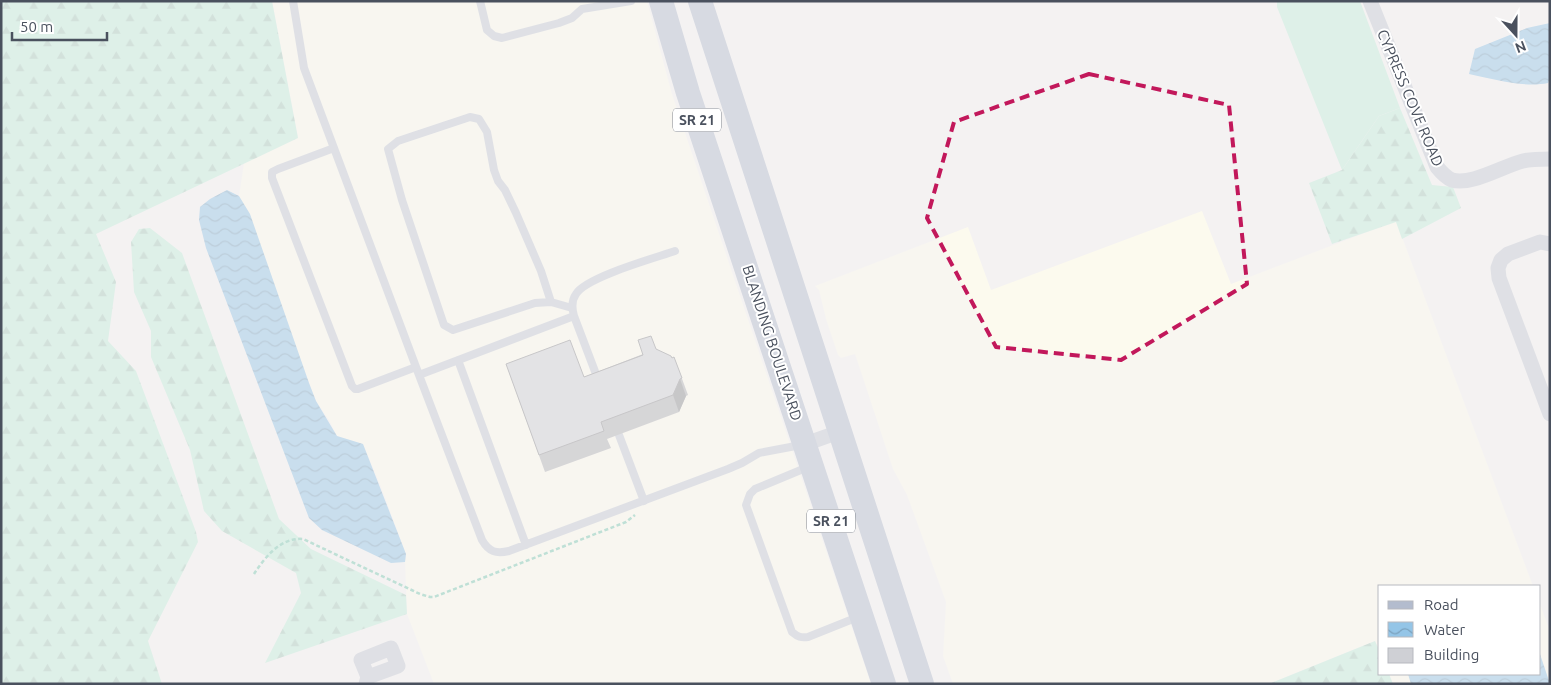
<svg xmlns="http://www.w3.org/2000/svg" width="1551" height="685" viewBox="0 0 1551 685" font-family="Ubuntu,sans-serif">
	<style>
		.commercial { fill: #fcfaee }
		.grass { fill: #c4eddc }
		.forest { fill: url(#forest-firs) }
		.water { fill: url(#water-waves) }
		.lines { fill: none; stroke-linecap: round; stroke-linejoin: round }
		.path { stroke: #7ec9b3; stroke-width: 2.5; stroke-dasharray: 4 2.5; stroke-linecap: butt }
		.lane { stroke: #c6cbd5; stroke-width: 8 }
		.street { stroke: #c6cbd5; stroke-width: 15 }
		.primary { stroke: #b3bcce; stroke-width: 24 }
		.wall { fill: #b2b3b7 }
		.shaded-wall { fill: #919295 }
		.building { fill: #cfd0d5; stroke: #919295 }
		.marked { fill: none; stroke: #c2185b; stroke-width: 4; stroke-dasharray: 10 6; stroke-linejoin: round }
		.labels { text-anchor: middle; stroke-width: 4; stroke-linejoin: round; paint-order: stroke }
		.shield { fill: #fff; stroke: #80858e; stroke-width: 1 }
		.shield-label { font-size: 14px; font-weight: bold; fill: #4a515e }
		.street-label { font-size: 15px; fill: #4a515e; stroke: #fff }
	</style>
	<defs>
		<pattern id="forest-firs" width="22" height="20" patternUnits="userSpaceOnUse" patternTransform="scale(1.25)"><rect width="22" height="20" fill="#c4eddc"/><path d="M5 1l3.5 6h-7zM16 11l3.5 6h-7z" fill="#aacdbf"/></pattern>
		<pattern id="water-waves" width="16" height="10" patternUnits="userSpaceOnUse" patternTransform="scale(1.25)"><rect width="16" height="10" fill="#94c5e7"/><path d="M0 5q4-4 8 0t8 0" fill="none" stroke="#7ba2be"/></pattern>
	</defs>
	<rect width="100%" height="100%" fill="#f4f2f2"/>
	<path class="commercial" d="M272,1H647L672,94L871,684H434L407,614L405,562L406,554L381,487L363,444L337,436L329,420L316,401L239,196L244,163L298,137Z
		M1202,211L1231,284L1396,221L1533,586H1380V652L1375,641L1269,684H953L943,656L946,602L907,495L893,469L855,354L841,358L838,355L826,319L819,290L815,286L968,227L991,290Z
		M1540,604L1550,631V684H1393L1389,674H1540Z"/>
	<path class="grass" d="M1277,1H1360L1400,108L1379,116L1342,170L1277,7Z"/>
	<path class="forest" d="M1,1H272L298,138L96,234L116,282L108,341L136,371L196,532L198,542L148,641L162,684H1Z
		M1400,108L1432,185L1453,187L1461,208L1402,239L1396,222L1332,244L1309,183L1342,170L1379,116Z
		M150,228L182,253L279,519L311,549L406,595L407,614L265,663L301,593L296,573L222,531L204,511L190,450L151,357V331L134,292L131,242L139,229Z
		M1375,641L1380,652V674H1389L1393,684H1269Z"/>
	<path class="water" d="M1550,23V78L1548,83C1524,88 1493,79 1469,74L1475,49L1527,28Z
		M227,190L239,196L250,214L309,383L316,401L337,436L363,444L406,554L405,562L391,563L322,530L309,518L206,248L199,220L200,207L210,199Z
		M1540,654L1550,684H1411L1408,674H1540Z"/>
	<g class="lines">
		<path class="path" d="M254,574C265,557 281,537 303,539L420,594L430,597H434L626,522L635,515"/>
		<path class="lane" d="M293,1L304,68L419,375
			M480,1L487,30L494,36L502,38L559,23L572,18L582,9L631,1
			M334,148L278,169L272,172V178L352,386L355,389H358L416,367
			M551,302L541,271L516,213L505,190L498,181L494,170L487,132L479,119L470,117L398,141L388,149L402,200L444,325L453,330L535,303L551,302L572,308
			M574,316L419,375L482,540C489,552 496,554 509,551L728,469L742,463L759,453L801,445
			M458,360L526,545
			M599,382L574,316C572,309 571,301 576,294C586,277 655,258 675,251
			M619,435L644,501
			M808,467L755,489L750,494L746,505L792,632C798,637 801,638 808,637L858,617"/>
		<path class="street" d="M1370,1L1437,167C1441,172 1445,177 1452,180C1471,186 1503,166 1523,161C1531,159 1541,159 1550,159
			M1550,244L1540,242L1508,254L1501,260L1498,268L1499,278L1550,414
			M805,444L839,432
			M366,684L368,677L361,660L391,648L398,666L368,677"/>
		<path class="primary" d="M661,1L688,93L884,684
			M700,1L922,684"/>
	</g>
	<path class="wall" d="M656,349L672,358L674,357L688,395L686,396L679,412L607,439L611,448L545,472L506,364L584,377Z"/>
	<path class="shaded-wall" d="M680,379L686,396L679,412L673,395Z"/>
	<path class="building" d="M651,336L656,349L671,356L672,358L674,357L682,378L680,379L673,395L601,422L604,431L539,455L506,364L570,340L584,377L643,355L638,340Z"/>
	<path d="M0 0H1551V685H0ZM1089,74L1229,105L1247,284L1121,360L996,347L927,218L954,122Z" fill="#f4f2f2" fill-opacity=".55" fill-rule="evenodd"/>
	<path class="marked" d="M1089,74L1229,105L1247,284L1121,360L996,347L927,218L954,122Z"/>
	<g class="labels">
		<g class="shield">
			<rect x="673" y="108.5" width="48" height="23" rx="4"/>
			<rect x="807" y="509.5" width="48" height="23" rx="4"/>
		</g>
		<g class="shield-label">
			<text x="697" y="125">SR 21</text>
			<text x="831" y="526">SR 21</text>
		</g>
		<g class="street-label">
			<text transform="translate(1410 98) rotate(67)" y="5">CYPRESS COVE ROAD</text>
			<text transform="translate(772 343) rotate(72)" y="5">BLANDING BOULEVARD</text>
		</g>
	</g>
	<rect width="1551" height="685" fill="none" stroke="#4a515e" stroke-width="5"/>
	<rect x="1378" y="585" width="162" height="90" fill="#ffffff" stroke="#b7b9bf"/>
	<rect x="1388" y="601" width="25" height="8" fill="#b3bcce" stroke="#b7b9bf"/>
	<text x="1424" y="610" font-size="15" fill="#4a515e">Road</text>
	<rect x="1388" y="622" width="25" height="15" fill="url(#water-waves)" stroke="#b7b9bf"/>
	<text x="1424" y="635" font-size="15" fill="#4a515e">Water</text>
	<rect x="1388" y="648" width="25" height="15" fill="#cfd0d5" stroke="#b7b9bf"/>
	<text x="1424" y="660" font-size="15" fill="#4a515e">Building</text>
	<g transform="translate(1516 35) rotate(159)" stroke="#ffffff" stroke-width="4" paint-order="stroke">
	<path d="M0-4L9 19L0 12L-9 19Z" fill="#4a515e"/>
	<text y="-8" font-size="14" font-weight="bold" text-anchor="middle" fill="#4a515e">N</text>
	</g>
	<path d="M12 32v8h95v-8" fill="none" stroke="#4a515e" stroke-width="2.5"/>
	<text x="20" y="32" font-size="15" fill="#4a515e" stroke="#ffffff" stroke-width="4" paint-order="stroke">50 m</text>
</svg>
